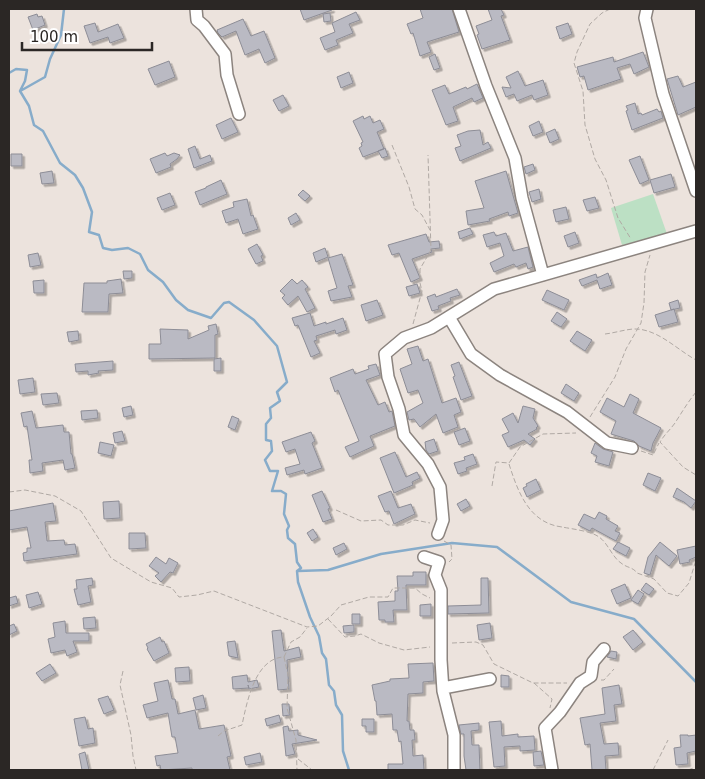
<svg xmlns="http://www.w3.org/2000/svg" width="705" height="779" viewBox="0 0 705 779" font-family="'DejaVu Sans',sans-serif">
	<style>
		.grass { fill: #bce0c4 }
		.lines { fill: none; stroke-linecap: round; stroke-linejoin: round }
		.stream { stroke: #87acca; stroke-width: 2.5 }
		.building { fill: #babac3; stroke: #8d8d96; filter: url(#shadow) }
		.minor-casing { stroke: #8c847f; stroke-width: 14 }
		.path { stroke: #b0a9a4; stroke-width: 1; stroke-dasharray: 5 2.5; stroke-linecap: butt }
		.minor { stroke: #fff; stroke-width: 11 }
	</style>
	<defs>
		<filter id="shadow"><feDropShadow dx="2.5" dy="2.5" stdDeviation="0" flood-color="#0004"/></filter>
	</defs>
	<rect width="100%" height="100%" fill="#ece3dd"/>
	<path class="grass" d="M653,194L667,234L622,245L611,208Z"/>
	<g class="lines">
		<path class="stream" d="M9,73L16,69L27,70L25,81L20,91L29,106L34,125L43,131L60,163L75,175L83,188L92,212L89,232L99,235L103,248L112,250L128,248L140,254L148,270L163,282L176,300L188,310L211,318L224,303L229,302L254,320L277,346L287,382L277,392L280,401L270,408L271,418L266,424V440L271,441L272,451L265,460L270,471H278L272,491H281L286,494L284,514L289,526L287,530L288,538L295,544L297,562L301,568L297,571L298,582L310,617L319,636L322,653L326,659L329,685L334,691L336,705L342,715L343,751L349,770
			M22,90L45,77L50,59L61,35L64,9
			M298,571L328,570L381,554L452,543L497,547L571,602L634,619L696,682"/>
	</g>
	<path class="building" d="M300,9H332V10L304,20Z
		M420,9H452L459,32L427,42L431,52L420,56L413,33L411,34L407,24L423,18Z
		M488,9H501L504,15L501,16L510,40L482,49L477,35L479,34L476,26L492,20Z
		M356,12L360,20L349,24L353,33L336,40L338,45L325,50L320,38L335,32L332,23Z
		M330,13L331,21L324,22L323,14Z
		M37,14L38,17L42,16L45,25L33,30L28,17Z
		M243,19L251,36L264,31L275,58L265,63L259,49L245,55L236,31L222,37L218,33L217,30Z
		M95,23L98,32L118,24L124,38L110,43L108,37L90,43L84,26Z
		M568,23L572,34L560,39L556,27Z
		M643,52L649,67L634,74L630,64L617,68L621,79L588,90L584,76L580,77L577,67L613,57L614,62Z
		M435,54L440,68L434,70L429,57Z
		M169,61L175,77L155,85L148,69Z
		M518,71L525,86L543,80L548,95L534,100L532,95L517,101L514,94L506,97L502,87L511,88L506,77Z
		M349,72L353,83L341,88L337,77Z
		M678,76L683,87L696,82V107L678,115L667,79Z
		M477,84L483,98L474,102L472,98L453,107L458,121L446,125L432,90L445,85L449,94L466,87L467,89Z
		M283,95L289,106L279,111L273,100Z
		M635,103L638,114L641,113L642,115L657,109L659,112L661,111L663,118L632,130L626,111L628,110L626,106Z
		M363,116L364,119L370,116L373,123L380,120L384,129L377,132L384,149L363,157L359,148L362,146L361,143L363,142L353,121Z
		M231,118L238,132L222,139L216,125Z
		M539,121L543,132L533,136L529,126Z
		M555,129L559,139L550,143L546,133Z
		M480,130L483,145L488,142L491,148L460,161L455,148L461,146L457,135L468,131Z
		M195,146L200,159L210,155L212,161L194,168L188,149Z
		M385,148L388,156L382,158L378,151Z
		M165,153L167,156L174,153L180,155L177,159L170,164L171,167L156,173L150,159Z
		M11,154H22V166H11Z
		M640,156L649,180L640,184L629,160Z
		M533,164L535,170L526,174L524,167Z
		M52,171L54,183L42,184L40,173Z
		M506,171L518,213L509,216L508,212L489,219L490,221L468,225L466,211L484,208L475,181Z
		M671,174L675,187L654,193L650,180Z
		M221,180L227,194L200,205L195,192L206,188V187Z
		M539,189L541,199L532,202L529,192Z
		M303,190L310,196L305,201L298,195Z
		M170,193L175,205L162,210L157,198Z
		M595,197L599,208L587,211L583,200Z
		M247,199L251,216L253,215L258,229L243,234L238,219L226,223L222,211L234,207L233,202Z
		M566,207L569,219L556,222L553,210Z
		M296,213L300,220L291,225L288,218Z
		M470,228L473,234L460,239L458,232Z
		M494,232L496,236L506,233L513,251L528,247L533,267L528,269L526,263L516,267L514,264L494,272L490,263L504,256L500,243L487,247L483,235Z
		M575,232L579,243L568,247L564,236Z
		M426,234L429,242L439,241L440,248L431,249L432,252L412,259L420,278L411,282L399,253L392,255L388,245Z
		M257,244L263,255L261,256L263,261L256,264L248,249Z
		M325,248L328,257L316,262L313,253Z
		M38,253L41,265L30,267L28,255Z
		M342,254L353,285L348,286L352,297L331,301L328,291L337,288L328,258Z
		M123,271H132V278L124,279Z
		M608,273L612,285L600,289L597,280L582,286L579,280L596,274L597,278Z
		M121,279L123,293L109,294L108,312H82L84,283H107V281Z
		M292,279L297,284L302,280L308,287L305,289L315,308L307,312L298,296L288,305L282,298L285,295L280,291Z
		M44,280V293H34L33,281Z
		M417,284L420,293L409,296L406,287Z
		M457,289L460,295L450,298L451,301L438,306L439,309L432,311L427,297L435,294L436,297Z
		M547,290L569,300L564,310L542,300Z
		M377,300L383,315L366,321L361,305Z
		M678,300L680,308L671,310L669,303Z
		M674,309L678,322L659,327L655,315Z
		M557,312L567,319L561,327L551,321Z
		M310,313L314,326L326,322V324L343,318L347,330L336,334L335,330L316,336L317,340L314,341L320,353L311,357L298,325L295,326L292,318Z
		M216,324L218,334L215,335V358L149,359V344H161L160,329L188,330V339L209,330L208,326Z
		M78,331L79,340L69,342L67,332Z
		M577,331L592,340L585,351L570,341Z
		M418,346L423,361L428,359L442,403L456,398L461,412L454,415L458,427L443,433L436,414L420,427L414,419L409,420L407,412L423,403L418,390L408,393L400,369L412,364L407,349Z
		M221,358V371H214V359Z
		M113,361V370L98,371L99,373L88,375V371L76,372L75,364Z
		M459,362L472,396L461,400L453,377L455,376L451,365Z
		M376,364L380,375L366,380L378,405L385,402L389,412L392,411L395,426L370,436L374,446L350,457L345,447L359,441L338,390L335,392L330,378L353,369L355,374L369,369L368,366Z
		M33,378L35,392L20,394L18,380Z
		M566,384L579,393L574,401L561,393Z
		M57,393L59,403L43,405L41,394Z
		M630,394L639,399L633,413L661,428L653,443L651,451L639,446L634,441L611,434L616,421L600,412L607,398L624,407Z
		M131,406L133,415L124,417L122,408Z
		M523,406L535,409L533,418L538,426L536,428L537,429L528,434L535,439L530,445L524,440L508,447L502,435L509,432L502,419L513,413L518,423Z
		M97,410L98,418L82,420L81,411Z
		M32,411L36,428L63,425L64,432H69L71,454H72L75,468L65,470L63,460L42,463L43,471L30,473L29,460H32L27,426L24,427L21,413Z
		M232,416L239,419L235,430L228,427Z
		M465,428L470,441L459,445L454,432Z
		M122,431L125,441L115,443L113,433Z
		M311,432L315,441L312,443L322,468L305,474L304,470L287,475L285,468L300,464L295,449L286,452L282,442Z
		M434,439L438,451L429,454L426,450L425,442Z
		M100,442L114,445L111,456L98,453Z
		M595,443L603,449L613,452L609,466L595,462L597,456L591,453Z
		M395,452L406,477L417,472L420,478L412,482L413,485L394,493L380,458Z
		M473,454L477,464L466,468L467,471L458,474L454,463L465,460L464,457Z
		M648,473L661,478L655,491L643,485Z
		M536,479L541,490L527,497L523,488L527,486L526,484Z
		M677,488L696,501L691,508L684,502L673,497Z
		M322,491L330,508L328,509L332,519L323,522L312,495Z
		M391,491L398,508L411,504L415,514L394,524L389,511L385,512L378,496Z
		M466,499L470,506L461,511L457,504Z
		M119,501L120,518L104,519L103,502Z
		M53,503L56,521L45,522L47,541L64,540L65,545L75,544L77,554L24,561L23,553L27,552V548H31L27,527L9,530V511Z
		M599,512L607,516L606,519L618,526L615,531L620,533L616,541L592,528L590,531L578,525L584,514L595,519Z
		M313,529L318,537L312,541L307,533Z
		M129,533H145L146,548L129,549Z
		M618,542L630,548L626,556L613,549Z
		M660,542L677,556L669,566L656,555L650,575L644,573L648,557Z
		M344,543L347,549L336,555L333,548Z
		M696,546V557L689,560L690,562L680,564L677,550Z
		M156,557L166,564L169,558L178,563L173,573L170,572L161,582L155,576L159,573L149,566Z
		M413,572H426V585H406L407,610H393L394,622H385V620H379L378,602L395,601V591H398L397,576H413Z
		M92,578L93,585L88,586L91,602L78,605L74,589H77L76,580Z
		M481,578H488L489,613L448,614V606L481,605Z
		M646,583L654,589L649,595L641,590Z
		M625,584L631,598L617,604L611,590Z
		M638,590L644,594L638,604L631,600Z
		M38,592L42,604L29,608L26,595Z
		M16,596L18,603L9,606V598Z
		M431,604V616H420V605Z
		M352,614H360V624H352Z
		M95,617L96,628L84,629L83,618Z
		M65,621L66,633H89V641H73L77,652L67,656L65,650L51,653L48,639L55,637L53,623Z
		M490,623L492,638L479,640L477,625Z
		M14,624L17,631L9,635V626Z
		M354,625V632L344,633L343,626Z
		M281,630L284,651L299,647L301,657L287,660L289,689L278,690L272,631Z
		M633,630L643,642L633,650L623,637Z
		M160,637L162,642L164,641L169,653L154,661L147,649L148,648L146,644Z
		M235,641L238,658L229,656L227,642Z
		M611,651L617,652L616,659L607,657Z
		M433,663L434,681L423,682V693L408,694L407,721H409L410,730H414L415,740H412L413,756L423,755L424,770H388V764H403L401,741L399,742L397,730H393L392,714L377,715L376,701H375L372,685L390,681V679L409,678L408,664Z
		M50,664L56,673L42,681L36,673Z
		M189,667L190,681L176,682L175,668Z
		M247,675L248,682L257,680L259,687L249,689L248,685L249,688L233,689L232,677Z
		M501,675L509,676V687H501Z
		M168,680L172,699H175L178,714L195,710L199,729L224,725L231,756L227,757L230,770H192V768L161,770L160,765L157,766L155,756L178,753L175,737H172L168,713L147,718L143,705L158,701L154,683Z
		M619,685L622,704L614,705L616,721L600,723L604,744L618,743L619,755L605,756L606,770H592L590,744L585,745L580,718L605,714L602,688Z
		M203,695L206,708L196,710L193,698Z
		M108,696L114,710L104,714L98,699Z
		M282,704H289L290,715L283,716Z
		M279,715L281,722L267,726L265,719Z
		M85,717L88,729L93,728L95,743L79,746L74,719Z
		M362,719H374V732H366V726H362Z
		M501,721L502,736L518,734V737L534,736L535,750L520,751V746L504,747L505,766L494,767L489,722Z
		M479,723V730L471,731L472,745H479L480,770H466L464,756V734H461L459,725Z
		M288,726L289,731L298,730V735L317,740L292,744L295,754L286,756L283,727Z
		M680,735H688V736L696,735V751L687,753L688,764L676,765L674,748L681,747Z
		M541,751L544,765L534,766L533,752Z
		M85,752L89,770H82L79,754Z
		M260,753L262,762L246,765L244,757Z"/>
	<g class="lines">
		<g class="minor-casing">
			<path id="minor" d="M196,9L197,20L204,26L225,54L227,75L239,114
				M459,9L486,86L515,158L522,198L543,275
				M647,9L645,18L663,94L696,191
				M449,317L471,354L500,375L567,412L607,443L632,448
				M438,534L443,520L440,487L428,464L404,435L399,409L388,377L385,354L404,338L431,328L494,289L696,231
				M424,557L439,562L435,575L441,590V660L443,691L454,735V770
				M443,688L490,679
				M552,770L545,728L560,712L580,683L591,676L593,662L604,649"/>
		</g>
		<path class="path" d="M610,9L602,13L590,24L577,52L574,63L583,91L585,125L595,159L606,180L618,218L631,239
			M392,145L409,187L415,209L422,215L430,230
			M413,324L422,291L420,283V269L431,250L428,155
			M605,334C614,333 623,330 633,329C657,328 676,349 696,360
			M696,392C688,402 682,412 675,423C670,430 664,435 660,442L683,467L696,475
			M590,417L615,377L626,349L641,323L644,303L645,272L650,255
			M641,451L653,455L659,443
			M509,464C518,492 529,523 562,527C572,529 591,531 599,537C608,543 612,557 621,563C627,568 633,567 637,573L654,579L667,593L678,596L689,583L696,560
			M492,486L496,462L509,463L520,447L543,434L576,433
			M9,492L25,490L55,496L81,511L111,558L151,582L172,588L179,597L197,595L214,591L307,627L318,626L331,616L341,605L369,597H388L393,588H415L422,594L430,598
			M336,510L361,521L381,520L388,525H403L415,520L430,523
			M444,541L451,545L452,559L449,562
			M328,619L345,637L355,636L361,634L379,643L404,650L430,647
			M452,643L476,642L483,645L494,664L533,683H567
			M284,657L291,642L300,637L307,628
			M123,671L120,685L131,735L133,756L136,770
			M601,680H604L614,669
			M534,683L552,699L550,708
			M218,736L224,731L242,725C247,702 255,658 284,657L288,675L287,708L296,740L297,770
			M298,759L312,770
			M653,770L668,740
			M688,770L696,767"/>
		<use href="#minor" class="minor"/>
	</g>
	<rect width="705" height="779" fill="none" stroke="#2b2725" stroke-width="20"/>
	<path d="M22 42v8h130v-8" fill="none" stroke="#2b2725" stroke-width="2.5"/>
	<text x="30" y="42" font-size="15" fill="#2b2725" stroke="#ffffff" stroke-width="4" paint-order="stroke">100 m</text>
</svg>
